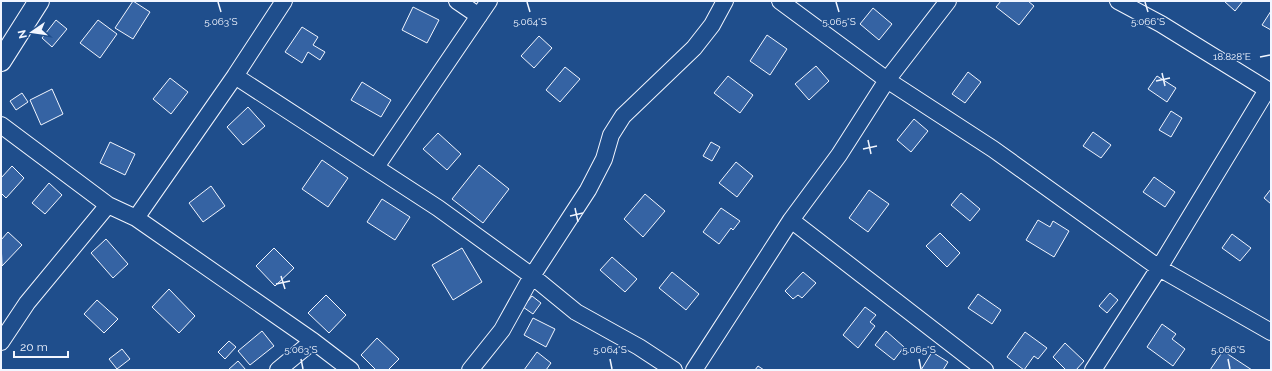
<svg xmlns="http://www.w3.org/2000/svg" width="1272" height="371" viewBox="0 0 1272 371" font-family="Raleway,sans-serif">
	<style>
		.building { fill: #3563a3; stroke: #f2f6ff }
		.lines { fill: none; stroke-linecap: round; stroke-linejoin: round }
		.minor-casing { stroke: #f2f6ff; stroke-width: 18 }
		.tertiary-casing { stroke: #f2f6ff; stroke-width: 22 }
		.minor { stroke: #1f4e8c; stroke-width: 16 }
		.tertiary { stroke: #1f4e8c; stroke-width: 20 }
		.ticks { fill: none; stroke: #f2f6ff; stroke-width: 1.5 }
		.ticks-label { font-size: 10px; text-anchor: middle; fill: #f2f6ff; stroke: #1f4e8c; stroke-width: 3; stroke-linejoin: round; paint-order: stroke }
	</style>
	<rect width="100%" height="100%" fill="#1f4e8c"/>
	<path class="building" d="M133,1L150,12L133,39L115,28Z
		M1001,1H1028L1034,6L1019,25L996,7Z
		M1224,1H1243L1235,11Z
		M413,7L439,20L427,43L402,30Z
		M873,8L892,24L879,40L860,24Z
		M1271,11V30L1262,25Z
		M56,20L67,29L52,47L42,38Z
		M98,20L117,34L100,58L80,43Z
		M302,27L318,37L313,45L325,52L320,60L308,52L302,63L285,52Z
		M767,35L787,49L770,75L750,61Z
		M539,36L552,48L534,68L521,56Z
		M816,66L829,81L809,100L795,84Z
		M565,67L580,79L560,102L546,90Z
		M968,72L981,82L965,103L952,94Z
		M728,76L753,95L740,113L714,93Z
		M1157,76L1176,88L1167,102L1148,89Z
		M170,78L188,92L171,114L153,99Z
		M362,82L391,100L381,117L351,100Z
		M52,89L63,114L41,125L30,100Z
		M22,93L28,102L16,110L10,101Z
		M248,107L265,126L243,145L227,127Z
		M1171,111L1182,118L1171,137L1159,130Z
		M914,119L928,131L911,152L897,140Z
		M1093,132L1111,145L1101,158L1083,146Z
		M438,133L461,154L447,170L423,149Z
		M110,142L135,154L125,175L100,163Z
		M711,142L720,147L712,161L703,156Z
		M322,160L348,178L328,207L302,189Z
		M736,162L753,176L737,197L719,183Z
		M479,165L509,189L483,223L452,199Z
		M12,166L24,178L6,198L1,193V178Z
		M1154,177L1175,192L1165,207L1143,192Z
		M49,183L62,195L45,214L32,203Z
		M211,186L225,206L203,222L189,203Z
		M1271,189V204L1264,198Z
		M869,190L889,204L868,232L849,218Z
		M961,193L980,209L970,221L951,205Z
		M645,194L665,211L643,237L624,219Z
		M382,199L410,217L395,240L367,222Z
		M721,208L740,221L733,230L731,228L719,244L703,232Z
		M1038,220L1050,227L1053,221L1069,231L1054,257L1026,240Z
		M8,232L22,245L2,266L1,240Z
		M940,233L960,253L947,267L926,246Z
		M1232,234L1251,248L1240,261L1222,248Z
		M106,239L128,264L113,278L91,253Z
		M274,248L294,268L275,286L256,266Z
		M462,248L482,282L453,300L432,265Z
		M612,257L637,279L625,292L600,270Z
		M672,272L699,294L686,310L659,288Z
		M803,272L816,283L802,298L798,295L793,299L785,291Z
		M169,289L195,316L179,333L152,307Z
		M1110,293L1118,300L1107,313L1099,306Z
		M978,294L1001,310L992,324L968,308Z
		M326,295L346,315L329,333L308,313Z
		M532,296L541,303L533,314L523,307Z
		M97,300L118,319L104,333L84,314Z
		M865,307L876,315L870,322L875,326L858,348L843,335Z
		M533,318L555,329L546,347L524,335Z
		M1162,324L1176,334L1172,339L1185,349L1173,366L1147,347Z
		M262,331L274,346L250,365L238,351Z
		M886,331L904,347L894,360L875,345Z
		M1025,332L1047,348L1038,359L1034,356L1024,370L1007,357Z
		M377,338L399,359L388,370H376L361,355Z
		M229,341L236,347L225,359L218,352Z
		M1065,343L1084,361L1076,370H1066L1053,357Z
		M122,349L130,359L117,369L109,359Z
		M1223,351L1252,370H1210Z
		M537,352L551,363L546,370H524Z
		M932,352L948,362L943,370H921Z
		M238,361L246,370H228Z
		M758,366L764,370H755Z"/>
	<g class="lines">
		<g class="minor-casing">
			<path id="minor" d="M457,1L479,16
				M780,1L887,80L993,149L1159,268L1271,332
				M1118,1L1161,24L1271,92
				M235,76L438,208L532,276L576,312L639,347L674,370
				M1,125L108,205L136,218L313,341L351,370
				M376,167L489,1
				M136,218L235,76L284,1
				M791,220L985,370
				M1,342L27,303L108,205
				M278,370L313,341
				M470,370L502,330L532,276L588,190L604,159L611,135L623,116L694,48L712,25L725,1
				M694,370L791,220L839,155L887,80L948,1
				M1093,370L1159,268L1267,90"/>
		</g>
		<g class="tertiary-casing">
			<path id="tertiary" d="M1,61L39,1"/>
		</g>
		<use href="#minor" class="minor"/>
		<use href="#tertiary" class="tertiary"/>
	</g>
	<path class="ticks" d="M218,2L221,12M527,2L530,12M836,2L839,12M1145,2L1148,12M1260,57L1270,55M1162,73L1165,86M1156,81L1170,78M868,140L871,154M863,149L877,146M575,208L578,222M570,216L583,213M281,276L285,289M276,284L290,281M301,359L303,369M610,359L612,369M919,359L921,369M1228,359L1230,369"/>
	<g class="ticks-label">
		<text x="221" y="25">5.063°S</text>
		<text x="530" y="25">5.064°S</text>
		<text x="839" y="25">5.065°S</text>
		<text x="1148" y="25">5.066°S</text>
		<text x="1232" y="60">18.828°E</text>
		<text x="301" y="353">5.063°S</text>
		<text x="610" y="353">5.064°S</text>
		<text x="919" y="353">5.065°S</text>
		<text x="1228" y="353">5.066°S</text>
	</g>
	<rect width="1272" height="371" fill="none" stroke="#f2f6ff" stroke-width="4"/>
	<g transform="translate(32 32) rotate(257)" stroke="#1f4e8c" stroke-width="3" paint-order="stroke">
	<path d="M0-3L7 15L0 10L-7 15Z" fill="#f2f6ff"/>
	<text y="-6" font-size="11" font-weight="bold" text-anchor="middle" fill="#f2f6ff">N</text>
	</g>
	<path d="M14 351v6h54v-6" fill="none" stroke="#f2f6ff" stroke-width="2"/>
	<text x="20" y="351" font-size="12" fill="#f2f6ff" stroke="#1f4e8c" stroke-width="3" paint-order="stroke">20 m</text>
</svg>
